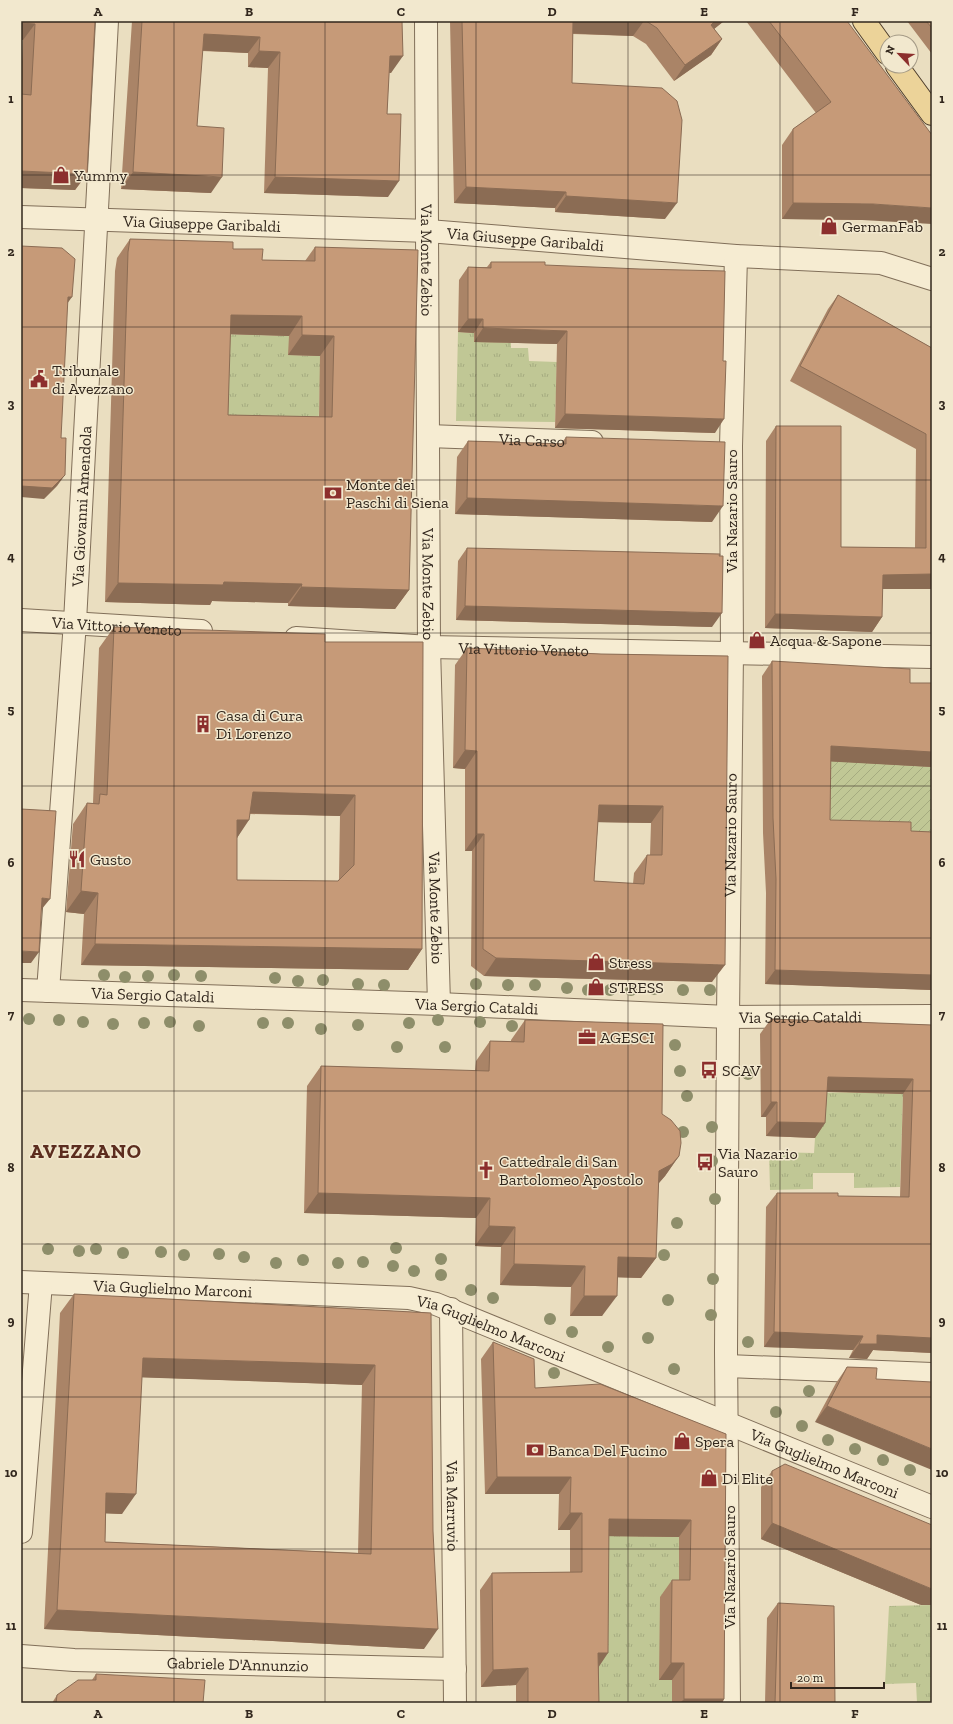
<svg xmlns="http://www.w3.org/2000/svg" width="953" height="1724" viewBox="0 0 953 1724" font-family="'Zilla Slab',serif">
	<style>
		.grass { fill: url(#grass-tufts) }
		.garden { fill: url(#garden-furrows) }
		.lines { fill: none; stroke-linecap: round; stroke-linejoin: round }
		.street-casing { stroke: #816f59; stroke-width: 24 }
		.primary-casing { stroke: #4f3e2d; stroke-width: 24 }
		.street { stroke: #f6ecd2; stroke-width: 22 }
		.primary { stroke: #ecd399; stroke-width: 22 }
		.tree { fill: #8e8e6a }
		.wall { fill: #aa8467; fill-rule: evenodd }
		.shaded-wall { fill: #8b6c54 }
		.building { fill: #c69a78; stroke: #8b6c54; fill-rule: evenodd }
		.grid { fill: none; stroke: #32271d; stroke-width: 1; stroke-opacity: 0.55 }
		.labels { text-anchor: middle; stroke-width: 3; stroke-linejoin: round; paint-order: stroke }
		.poi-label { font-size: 16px; fill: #32271d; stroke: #f2e8ce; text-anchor: start }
		.street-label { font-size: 16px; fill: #32271d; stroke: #f2e8ce }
		.district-label { font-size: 20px; font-weight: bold; letter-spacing: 1px; fill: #5c2d1f; stroke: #f2e8ce }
		.neatline { fill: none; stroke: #32271d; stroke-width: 1.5 }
		.grid-label { font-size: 13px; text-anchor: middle; font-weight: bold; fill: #32271d }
	</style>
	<defs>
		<pattern id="grass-tufts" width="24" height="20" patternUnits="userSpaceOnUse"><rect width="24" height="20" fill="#c0c795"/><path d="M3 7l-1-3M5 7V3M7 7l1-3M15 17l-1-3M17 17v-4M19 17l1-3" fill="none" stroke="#a5ab80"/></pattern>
		<pattern id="garden-furrows" width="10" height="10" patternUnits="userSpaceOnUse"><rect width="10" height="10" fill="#c0c795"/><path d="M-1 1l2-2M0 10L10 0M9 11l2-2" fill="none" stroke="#a5ab80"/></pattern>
	</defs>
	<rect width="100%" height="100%" fill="#eadec0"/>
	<path class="grass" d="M458,332L474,333V341L511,342V348H528L529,361L557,362L555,422L456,421Z
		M218,334L289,336V355L321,356L318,437L220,520Z
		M852,1092L903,1094L900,1187L854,1188V1173H813V1189L770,1190L769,1152L814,1153L818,1093Z
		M586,1401L714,1537L678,1597L659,1680H672V1703H587Z
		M932,1605V1703H917L916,1683L885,1684L889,1606Z"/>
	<path class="garden" d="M932,747V838L821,834L831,761Z"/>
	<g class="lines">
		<g class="street-casing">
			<g id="street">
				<path id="s1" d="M426,21L429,647L439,1004"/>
				<path id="s2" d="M21,217L428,231L736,256L881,263L932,279"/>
				<path id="s3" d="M428,436L592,442"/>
				<path id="s4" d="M21,620L201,631"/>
				<path id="s5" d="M296,638L429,647L932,657"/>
				<path id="s6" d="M21,990L439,1004L728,1017L932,1016"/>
				<path id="s7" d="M48,991L75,622L107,21"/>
				<path id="s8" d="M21,1282L409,1298L436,1304L932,1507"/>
				<path id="s9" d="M451,1309L455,1703"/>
				<path d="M727,1366L932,1374"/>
				<path d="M21,1532L41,1283"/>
				<path id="s10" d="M21,1656L74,1660L455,1669"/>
				<path id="s11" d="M729,1703L726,1352L728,1017L732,652L731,446L736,256"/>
			</g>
		</g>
		<g class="primary-casing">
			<path id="primary" d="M864,21L887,53
				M897,66L932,114"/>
		</g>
		<use href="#street" class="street"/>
		<use href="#primary" class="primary"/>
	</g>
	<g class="tree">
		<circle cx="104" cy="975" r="6"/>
		<circle cx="174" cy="975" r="6"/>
		<circle cx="148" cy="976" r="6"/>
		<circle cx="201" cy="976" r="6"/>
		<circle cx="125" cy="977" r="6"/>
		<circle cx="275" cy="978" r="6"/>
		<circle cx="323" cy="980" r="6"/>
		<circle cx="298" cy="981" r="6"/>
		<circle cx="358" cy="984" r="6"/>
		<circle cx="476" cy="984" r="6"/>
		<circle cx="384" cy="985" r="6"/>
		<circle cx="508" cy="985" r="6"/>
		<circle cx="535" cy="985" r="6"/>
		<circle cx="567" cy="988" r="6"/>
		<circle cx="654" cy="989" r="6"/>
		<circle cx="588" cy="990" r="6"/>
		<circle cx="610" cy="990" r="6"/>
		<circle cx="631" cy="990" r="6"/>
		<circle cx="683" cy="990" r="6"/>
		<circle cx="710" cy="990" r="6"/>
		<circle cx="29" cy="1019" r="6"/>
		<circle cx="59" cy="1020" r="6"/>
		<circle cx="438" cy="1020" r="6"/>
		<circle cx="83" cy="1022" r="6"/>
		<circle cx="170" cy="1022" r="6"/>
		<circle cx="480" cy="1022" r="6"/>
		<circle cx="144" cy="1023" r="6"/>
		<circle cx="263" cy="1023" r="6"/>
		<circle cx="288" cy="1023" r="6"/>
		<circle cx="409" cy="1023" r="6"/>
		<circle cx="113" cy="1024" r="6"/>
		<circle cx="358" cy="1025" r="6"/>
		<circle cx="199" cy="1026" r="6"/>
		<circle cx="512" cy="1026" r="6"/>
		<circle cx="321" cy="1029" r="6"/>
		<circle cx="675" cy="1045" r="6"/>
		<circle cx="397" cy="1047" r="6"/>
		<circle cx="445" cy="1047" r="6"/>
		<circle cx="680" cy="1071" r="6"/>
		<circle cx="748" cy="1074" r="6"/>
		<circle cx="687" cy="1096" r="6"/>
		<circle cx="712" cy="1127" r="6"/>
		<circle cx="683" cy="1132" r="6"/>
		<circle cx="712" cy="1161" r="6"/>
		<circle cx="715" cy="1199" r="6"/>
		<circle cx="677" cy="1223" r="6"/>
		<circle cx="396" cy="1248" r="6"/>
		<circle cx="48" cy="1249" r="6"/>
		<circle cx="96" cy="1249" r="6"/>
		<circle cx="79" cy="1251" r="6"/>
		<circle cx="161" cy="1252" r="6"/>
		<circle cx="123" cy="1253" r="6"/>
		<circle cx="219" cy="1254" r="6"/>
		<circle cx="184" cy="1255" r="6"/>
		<circle cx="664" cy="1255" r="6"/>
		<circle cx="244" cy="1257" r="6"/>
		<circle cx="441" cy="1259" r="6"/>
		<circle cx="303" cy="1260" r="6"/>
		<circle cx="363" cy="1262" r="6"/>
		<circle cx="276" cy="1263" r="6"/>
		<circle cx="338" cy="1263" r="6"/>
		<circle cx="393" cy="1266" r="6"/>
		<circle cx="414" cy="1271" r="6"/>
		<circle cx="441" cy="1275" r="6"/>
		<circle cx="713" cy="1279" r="6"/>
		<circle cx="471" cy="1290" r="6"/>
		<circle cx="493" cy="1298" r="6"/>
		<circle cx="668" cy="1300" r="6"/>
		<circle cx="711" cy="1315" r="6"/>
		<circle cx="550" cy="1319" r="6"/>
		<circle cx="572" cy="1332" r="6"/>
		<circle cx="648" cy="1338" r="6"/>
		<circle cx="748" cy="1342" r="6"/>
		<circle cx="608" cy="1347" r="6"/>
		<circle cx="674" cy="1369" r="6"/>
		<circle cx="554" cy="1373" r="6"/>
		<circle cx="809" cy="1391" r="6"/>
		<circle cx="776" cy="1412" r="6"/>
		<circle cx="802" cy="1426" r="6"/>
		<circle cx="828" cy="1440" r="6"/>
		<circle cx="855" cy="1449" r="6"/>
		<circle cx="883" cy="1460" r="6"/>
		<circle cx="910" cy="1470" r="6"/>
	</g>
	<path class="wall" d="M21,21H95L87,174L75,190L21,188V84L23,40H21Z
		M132,21H402L391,73L389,72L387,114L388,197L264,193L268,68L248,67V53L202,51L197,126L211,193L121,189Z
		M450,21H724L714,29L722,39L711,55L674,81L646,44L633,36L573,34L572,83L665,219L555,212V208L454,203Z
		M746,21H847L862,220L782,219V145L793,129L816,113Z
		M907,21H932V54Z
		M130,239L233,249L262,260L305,261L315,247L409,590L395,609L288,606V603L212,601L210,605L105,602L115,271L117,258ZM230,334L289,336L288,355L320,356L319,417L228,415Z
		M491,262L545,265L715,433L555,428L557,344L474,342V333L458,332L459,280L468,267H487Z
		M838,295L932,348V589H882V617L872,632L765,628L766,441L776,426L841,547L915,548L916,449L790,381L828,309Z
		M566,437L712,522L455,514L457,457L468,441L561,444Z
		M467,548L712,627L456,620L458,561Z
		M114,627L325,642L422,949L408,970L81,965L84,914L66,912L73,824L87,803H93L99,648ZM250,814L340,816L339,879L338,881L237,880V838Z
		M467,648L601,654L728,656L712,982L484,976L471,966L472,851H465V769L453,768L455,665ZM598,822L651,823L650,855H647L634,873L633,884L594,881Z
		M772,661L910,683H932V767L831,761L830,820L911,831L932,832V990L765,984L766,893L763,833L762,676Z
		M771,1019L932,1025V1353L873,1350L867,1359L849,1358L853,1350L764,1347L766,1207L777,1193L838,1196L900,1197L903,1094L827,1092L825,1123L815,1138L766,1136V1117H761L760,1034Z
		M525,1020L662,1114L679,1156L665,1176L658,1184L656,1258L641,1278L617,1277L602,1316H570L571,1287L500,1285L501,1247L475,1246L476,1218L304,1213L307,1086L321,1066L475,1071L476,1061L490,1041H511V1040Z
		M74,1294L431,1313L424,1649L44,1629L60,1313ZM142,1377L362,1385L358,1553L105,1542L106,1513L122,1514Z
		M493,1342L535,1388L726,1434L724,1699L722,1703H672V1680H659L660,1597L672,1580H679V1537L609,1536L599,1667V1703H516V1685L481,1687L480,1590L492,1573L570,1572V1530H558L559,1494H485L481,1359Z
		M847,1367L877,1368L815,1422L836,1383Z
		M772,1471L921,1605L761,1539V1487Z
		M778,1603L835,1703H765L767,1618Z
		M96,1674L203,1703H52L57,1695L92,1680Z"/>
	<path class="shaded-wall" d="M571,21H644L633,36L562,33Z
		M715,21H724L699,41L711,25Z
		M21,23L35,24L23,40H21Z
		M204,34L260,37L248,53L192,50Z
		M722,39L711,55L674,81L685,65Z
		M259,51L280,52L268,68L248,67Z
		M390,56H403L391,73L378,72Z
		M21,171L87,174L75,190L21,188Z
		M133,172L222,177L211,193L121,189Z
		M275,177L399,181L388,197L264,193Z
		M466,187L566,192L555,208L454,203Z
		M566,196L677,203L665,219L555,212Z
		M793,203L873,204L932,208V224L862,220L782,219Z
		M68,297H72L64,308Z
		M231,315L302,316L289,336L218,334Z
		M468,319H483L474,333L458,332Z
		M483,328L567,331L557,344L474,342Z
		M302,335L334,336L320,356L288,355Z
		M565,414L724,419L715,433L555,428Z
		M65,475L57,486L44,499L21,497V486Z
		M467,498L723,506L712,522L455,514Z
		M932,574V589H872L883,575Z
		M224,582L302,584L288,603L212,601L210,605L105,602L118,583Z
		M301,587L409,590L395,609L288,606Z
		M465,606L722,613L712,627L456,620Z
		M775,614L882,617L872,632L765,628Z
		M831,746L932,752V767L821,761Z
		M465,750L477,751L465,769L453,768Z
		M253,792L355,795L340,816L238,813Z
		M599,805L663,806L651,823L587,822Z
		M237,820H249L235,841Z
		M477,834H484L472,851H465Z
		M81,891L98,893L84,914L66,912Z
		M42,898L50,899L41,910Z
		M95,944L422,949L408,970L81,965Z
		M21,951L39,952L31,963H21Z
		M496,958L725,965L712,982L484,976Z
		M775,970L932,975V990L765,984Z
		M828,1077L913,1079L903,1094L818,1091Z
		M771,1102H777L766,1117H761Z
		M777,1122L825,1123L815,1138L766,1136Z
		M679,1156L665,1176L658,1184L659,1171Z
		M318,1193L490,1198L476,1218L304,1213Z
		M489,1226L515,1227L501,1247L475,1246Z
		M618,1257L656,1258L641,1278L604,1277Z
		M514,1264L585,1266L571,1287L500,1285Z
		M584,1296H617L602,1316H570Z
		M774,1332L863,1336L853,1350L764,1347Z
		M877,1335L932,1338V1353L873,1350L867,1359L849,1358L859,1344Z
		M143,1358L375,1365L362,1385L130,1377Z
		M827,1406L932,1449V1470L815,1422Z
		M497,1477H571L559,1494H485Z
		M106,1493L136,1494L122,1514L92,1513Z
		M570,1513H582L570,1530H558Z
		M609,1519L691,1520L679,1537L597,1536Z
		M772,1523L932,1589V1605H921L761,1539Z
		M57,1610L438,1629L424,1649L44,1629Z
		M598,1653H608L596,1671Z
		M671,1663H684L672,1680H659Z
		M528,1668L516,1685L481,1687L493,1670Z
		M684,1699H724L722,1703H680Z"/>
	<path class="building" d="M21,21H95L87,174L21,171V94L31,95L35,24L21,23Z
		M142,21H402L403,56H390L387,114H401L399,181L275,177L280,52L259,51L260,37L204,34L197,126L224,128L222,177L133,172Z
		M462,21H573L572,83L662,88L677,101L682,120L677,203L566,196V192L466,187Z
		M646,21H715L711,25L722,39L685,65L657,28Z
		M769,21H847L932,135V208L873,204L793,203V129L831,102Z
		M926,21H932V28Z
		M130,239L233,242V249H263L262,260L315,261V247L418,250L409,590L301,587L302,584L224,582L223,585L118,583L128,252ZM231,315L302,316V335L334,336L332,417L228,415Z
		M21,246L62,248L75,259L72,297H68L61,438H66L65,475L52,488L21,486Z
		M491,262H545V265L640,269L725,271L723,361H726L724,419L565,414L567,331L483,328V319H468V267L491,268Z
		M838,295L932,348V574L883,575L882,617L775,614L776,426H841V547L926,548V434L800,366Z
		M566,437L725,442L723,506L467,498L468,441L566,444Z
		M467,548L720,554L719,556H723L722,613L465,606Z
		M114,627L325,634V642H423L422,949L95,944L98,893L81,891L87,803L99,804L100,794L107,795ZM253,792L355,795L354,865L338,881L237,880V820H249Z
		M467,648L601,654L728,656L725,965L496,958L483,949L484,834H477V751L465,750ZM599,805L663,806L662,855H647L644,884L594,881Z
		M772,661L910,669V683H932V752L831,746L830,820L911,822V831L932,832V975L775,970L776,879L773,818Z
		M21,809L56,811L50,899L42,898L39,952L21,951Z
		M771,1019L932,1025V1338L877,1335V1344H859L863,1336L774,1332L777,1193H838V1196L909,1197L913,1079L828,1077L825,1123L777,1122V1102H771Z
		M525,1020L663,1024L662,1114L671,1120L680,1131L681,1143L679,1156L672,1164L659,1171L656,1258L618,1257L617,1296H584L585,1266L514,1264L515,1227L489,1226L490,1198L318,1193L321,1066L489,1071L490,1041L524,1042Z
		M74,1294L431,1313L433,1531L438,1629L57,1610ZM143,1358L375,1365L371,1554L105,1542L106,1493L136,1494Z
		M493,1342L534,1359L535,1388L600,1384L726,1434L724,1699H684V1663H671L672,1580H690L691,1520L609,1519L608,1653H598L599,1703H528V1668L493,1670L492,1573L582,1572V1513H570L571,1477H497Z
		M847,1367L877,1368L876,1379L932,1382V1449L827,1406Z
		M785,1464L932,1525V1589L772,1523V1471Z
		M778,1603L834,1606L835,1703H775Z
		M96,1674L205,1680L203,1703H56L57,1695L78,1680H96Z"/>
	<path class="grid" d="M174,21V1703M325,21V1703M476,21V1703M628,21V1703M780,21V1703M21,175H932M21,327H932M21,480H932M21,633H932M21,786H932M21,938H932M21,1091H932M21,1244H932M21,1397H932M21,1549H932"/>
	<defs>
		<g id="shop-bare" transform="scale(1.38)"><path d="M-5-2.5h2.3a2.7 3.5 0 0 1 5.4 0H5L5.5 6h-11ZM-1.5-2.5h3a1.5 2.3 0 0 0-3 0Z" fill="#8c2f2d" stroke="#f2e8ce" stroke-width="2.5" paint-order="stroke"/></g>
		<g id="civic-bare" transform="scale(1.38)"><path d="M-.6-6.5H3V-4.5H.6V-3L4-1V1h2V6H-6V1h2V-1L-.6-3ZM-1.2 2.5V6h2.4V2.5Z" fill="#8c2f2d" stroke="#f2e8ce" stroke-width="2.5" paint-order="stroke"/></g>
		<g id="bank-bare" transform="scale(1.38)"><path d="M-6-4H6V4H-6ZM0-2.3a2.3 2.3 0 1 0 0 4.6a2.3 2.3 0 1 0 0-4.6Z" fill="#8c2f2d" stroke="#f2e8ce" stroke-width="2.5" paint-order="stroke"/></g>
		<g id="building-bare" transform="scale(1.38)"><path d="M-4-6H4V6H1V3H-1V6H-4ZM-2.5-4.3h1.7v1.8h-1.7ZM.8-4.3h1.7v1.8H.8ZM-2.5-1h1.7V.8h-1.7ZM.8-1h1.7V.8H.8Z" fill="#8c2f2d" stroke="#f2e8ce" stroke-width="2.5" paint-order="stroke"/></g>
		<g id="restaurant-bare" transform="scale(1.38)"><path d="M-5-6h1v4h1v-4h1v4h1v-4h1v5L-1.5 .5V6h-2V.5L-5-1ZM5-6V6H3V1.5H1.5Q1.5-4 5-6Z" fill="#8c2f2d" stroke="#f2e8ce" stroke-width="2.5" paint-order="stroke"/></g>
		<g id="office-bare" transform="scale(1.38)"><path d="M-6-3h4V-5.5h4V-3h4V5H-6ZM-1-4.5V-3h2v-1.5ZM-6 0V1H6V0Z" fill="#8c2f2d" stroke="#f2e8ce" stroke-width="2.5" paint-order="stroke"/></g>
		<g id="bus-bare" transform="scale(1.38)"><path d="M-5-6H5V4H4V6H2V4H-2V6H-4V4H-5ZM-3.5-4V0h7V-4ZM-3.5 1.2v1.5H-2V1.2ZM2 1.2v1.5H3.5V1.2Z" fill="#8c2f2d" stroke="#f2e8ce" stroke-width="2.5" paint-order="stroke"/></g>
		<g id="church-bare" transform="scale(1.38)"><path d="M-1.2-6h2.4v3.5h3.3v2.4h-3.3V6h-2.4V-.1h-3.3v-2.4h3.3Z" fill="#8c2f2d" stroke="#f2e8ce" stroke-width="2.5" paint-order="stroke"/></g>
	</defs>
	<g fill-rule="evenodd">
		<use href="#shop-bare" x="61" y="175"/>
		<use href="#shop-bare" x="829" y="226"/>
		<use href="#civic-bare" x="39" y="379"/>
		<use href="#bank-bare" x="333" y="493"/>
		<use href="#shop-bare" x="757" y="640"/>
		<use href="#building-bare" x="203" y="724"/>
		<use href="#restaurant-bare" x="77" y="859"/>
		<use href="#shop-bare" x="596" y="962"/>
		<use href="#shop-bare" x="596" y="987"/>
		<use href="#office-bare" x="587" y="1037"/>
		<use href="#bus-bare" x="709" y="1070"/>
		<use href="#bus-bare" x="705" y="1162"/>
		<use href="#church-bare" x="486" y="1170"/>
		<use href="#shop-bare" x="682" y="1441"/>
		<use href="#bank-bare" x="535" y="1450"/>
		<use href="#shop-bare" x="709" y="1478"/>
	</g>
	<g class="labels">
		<g class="poi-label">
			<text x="74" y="181">Yummy</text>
			<text x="842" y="232">GermanFab</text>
			<text x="52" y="376">Tribunale<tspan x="52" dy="18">di Avezzano</tspan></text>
			<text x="346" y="490">Monte dei<tspan x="346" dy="18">Paschi di Siena</tspan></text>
			<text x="770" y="646">Acqua &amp; Sapone</text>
			<text x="216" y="721">Casa di Cura<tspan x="216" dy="18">Di Lorenzo</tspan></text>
			<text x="90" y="865">Gusto</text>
			<text x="609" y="968">Stress</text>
			<text x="609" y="993">STRESS</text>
			<text x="600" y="1043">AGESCI</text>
			<text x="722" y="1076">SCAV</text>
			<text x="718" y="1159">Via Nazario<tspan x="718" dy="18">Sauro</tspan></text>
			<text x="499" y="1167">Cattedrale di San<tspan x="499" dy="18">Bartolomeo Apostolo</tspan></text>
			<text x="695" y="1447">Spera</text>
			<text x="548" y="1456">Banca Del Fucino</text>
			<text x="722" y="1484">Di Elite</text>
		</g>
		<g class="street-label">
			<text dy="6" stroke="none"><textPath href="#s2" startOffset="181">Via Giuseppe Garibaldi</textPath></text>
			<text dy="6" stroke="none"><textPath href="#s2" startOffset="505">Via Giuseppe Garibaldi</textPath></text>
			<text dy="6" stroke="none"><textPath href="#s1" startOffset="239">Via Monte Zebio</textPath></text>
			<text dy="6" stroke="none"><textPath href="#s3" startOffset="104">Via Carso</textPath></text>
			<text dy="6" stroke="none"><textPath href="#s7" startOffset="486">Via Giovanni Amendola</textPath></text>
			<text transform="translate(731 511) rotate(-90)" y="6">Via Nazario Sauro</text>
			<text dy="6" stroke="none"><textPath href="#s1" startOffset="563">Via Monte Zebio</textPath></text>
			<text dy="6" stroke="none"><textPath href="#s4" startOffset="96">Via Vittorio Veneto</textPath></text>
			<text dy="6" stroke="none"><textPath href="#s5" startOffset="228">Via Vittorio Veneto</textPath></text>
			<text dy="6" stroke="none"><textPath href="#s11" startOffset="868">Via Nazario Sauro</textPath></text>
			<text dy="6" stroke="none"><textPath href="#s1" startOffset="887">Via Monte Zebio</textPath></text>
			<text dy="6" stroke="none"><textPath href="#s6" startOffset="132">Via Sergio Cataldi</textPath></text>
			<text dy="6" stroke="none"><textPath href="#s6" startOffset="456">Via Sergio Cataldi</textPath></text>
			<text dy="6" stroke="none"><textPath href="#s6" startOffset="780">Via Sergio Cataldi</textPath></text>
			<text dy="6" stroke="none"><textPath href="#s8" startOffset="152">Via Guglielmo Marconi</textPath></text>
			<text dy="6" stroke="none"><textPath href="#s8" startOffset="476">Via Guglielmo Marconi</textPath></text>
			<text dy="6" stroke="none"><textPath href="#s8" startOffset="836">Via Guglielmo Marconi</textPath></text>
			<text dy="6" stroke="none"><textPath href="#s9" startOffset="197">Via Marruvio</textPath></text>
			<text transform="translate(729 1567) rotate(-90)" y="6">Via Nazario Sauro</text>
			<text dy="6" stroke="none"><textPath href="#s10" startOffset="217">Gabriele D'Annunzio</textPath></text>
		</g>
		<g class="district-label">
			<text x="86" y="1158">AVEZZANO</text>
		</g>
	</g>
	<rect width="953" height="1724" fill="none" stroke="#f2e8ce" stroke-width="44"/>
	<g transform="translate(899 54) rotate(295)"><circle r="19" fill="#f2e8ce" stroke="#a59b87"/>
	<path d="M0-3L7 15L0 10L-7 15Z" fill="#8c2f2d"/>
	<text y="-6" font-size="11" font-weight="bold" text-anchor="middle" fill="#32271d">N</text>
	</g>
	<path d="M791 1682v6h93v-6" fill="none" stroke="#32271d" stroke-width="2"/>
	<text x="797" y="1682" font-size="12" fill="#32271d" stroke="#f2e8ce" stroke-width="3" paint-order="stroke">20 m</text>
	<rect x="22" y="22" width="909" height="1680" class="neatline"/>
	<g class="grid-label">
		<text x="98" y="16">A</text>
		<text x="249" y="16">B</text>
		<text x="401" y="16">C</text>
		<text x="552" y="16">D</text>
		<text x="704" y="16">E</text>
		<text x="855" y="16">F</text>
		<text x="11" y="103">1</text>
		<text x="942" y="103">1</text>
		<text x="11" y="256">2</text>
		<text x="942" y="256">2</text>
		<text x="11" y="408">3</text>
		<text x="942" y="408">3</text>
		<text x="11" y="561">4</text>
		<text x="942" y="561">4</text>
		<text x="11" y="714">5</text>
		<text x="942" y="714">5</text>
		<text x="11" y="867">6</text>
		<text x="942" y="867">6</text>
		<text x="11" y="1019">7</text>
		<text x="942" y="1019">7</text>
		<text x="11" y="1172">8</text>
		<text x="942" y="1172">8</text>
		<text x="11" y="1325">9</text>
		<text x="942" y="1325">9</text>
		<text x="11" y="1477">10</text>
		<text x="942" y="1477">10</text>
		<text x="11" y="1630">11</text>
		<text x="942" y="1630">11</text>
		<text x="98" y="1718">A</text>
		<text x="249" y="1718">B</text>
		<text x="401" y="1718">C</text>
		<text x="552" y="1718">D</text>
		<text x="704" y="1718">E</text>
		<text x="855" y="1718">F</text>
	</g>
</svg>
